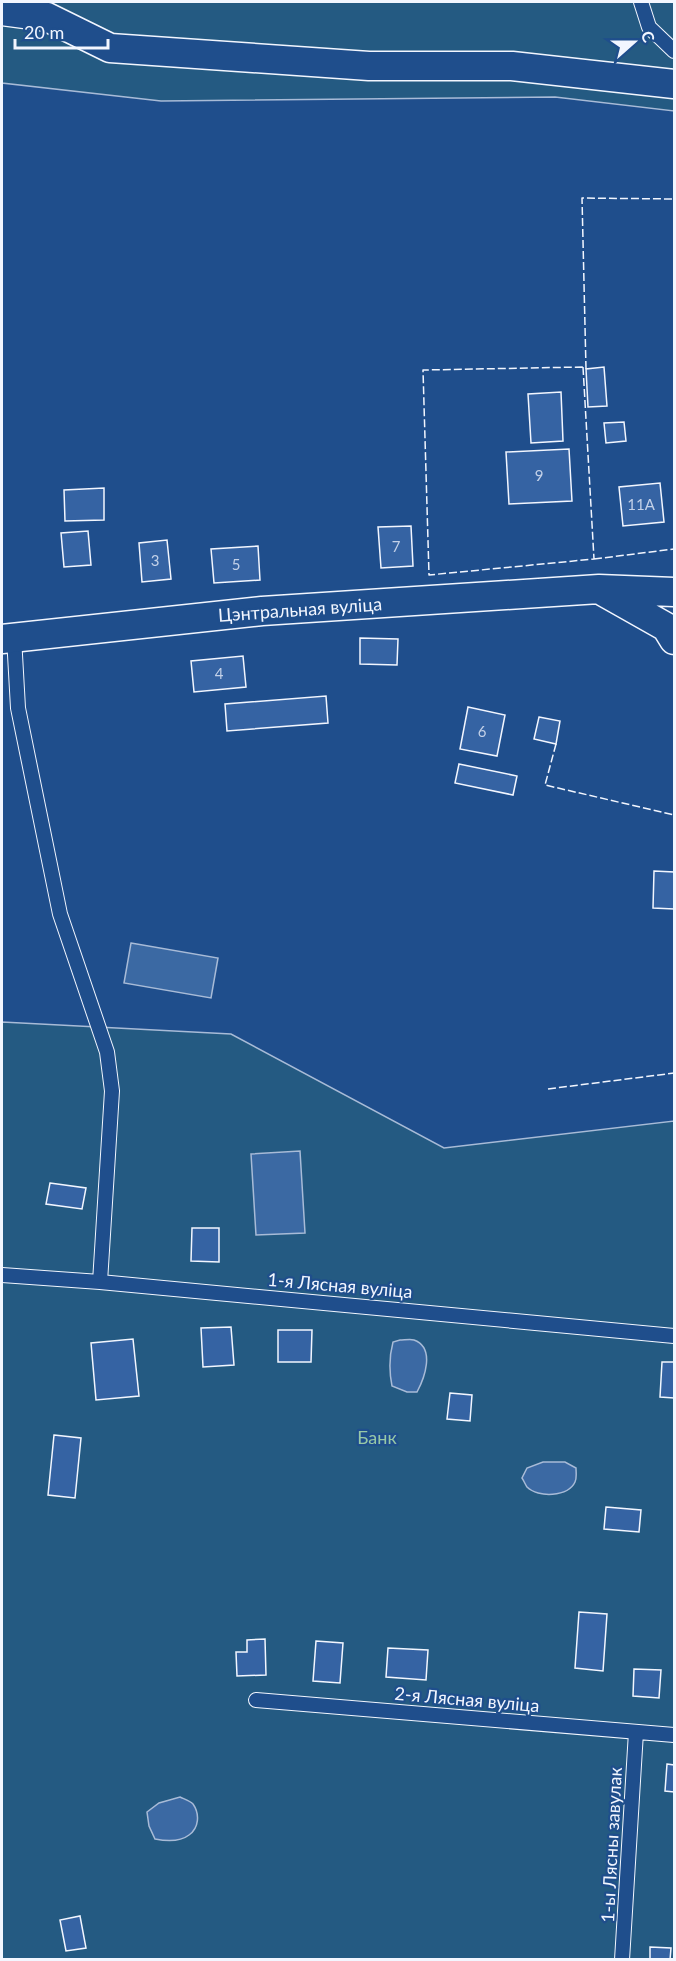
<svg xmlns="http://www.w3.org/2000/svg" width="676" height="1961" viewBox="0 0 676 1961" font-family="Lato,sans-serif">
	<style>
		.green { fill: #245a82; stroke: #a8bbd7; stroke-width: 1.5 }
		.water { fill: #3b69a3; stroke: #a8bbd7; stroke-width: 1.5 }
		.building { fill: #3563a3; stroke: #f2f6ff; stroke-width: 1.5 }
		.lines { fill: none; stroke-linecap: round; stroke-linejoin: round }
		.service-casing { stroke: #f2f6ff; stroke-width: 16 }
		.minor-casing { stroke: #f2f6ff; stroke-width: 31 }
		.service { stroke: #1f4e8c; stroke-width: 14 }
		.minor { stroke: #1f4e8c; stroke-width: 28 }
		.fence { stroke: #f2f6ff; stroke-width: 1.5; stroke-dasharray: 8 3; stroke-linecap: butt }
		.labels { text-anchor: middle; stroke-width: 4.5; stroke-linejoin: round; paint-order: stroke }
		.number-label { font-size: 15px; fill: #c3d1e8 }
		.street-label { font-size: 18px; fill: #f2f6ff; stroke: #1f4e8c }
		.park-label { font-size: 18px; fill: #97c8a6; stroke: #1f4e8c }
	</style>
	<rect width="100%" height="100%" fill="#1f4e8c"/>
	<path class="green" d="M2,2H674V111L555,97L161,101L2,83Z
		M2,1022L231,1034L444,1148L674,1121V1959H2Z"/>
	<path class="water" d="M131,943L218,958L211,998L124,983Z
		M300,1151L305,1233L256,1235L251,1154Z
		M400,1340C404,1340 411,1339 414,1340C436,1348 424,1379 417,1392H407L392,1386C389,1371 389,1357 393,1342Z
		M543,1462H565L576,1468C576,1473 577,1478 575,1482C568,1497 538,1498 527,1487C525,1484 524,1481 522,1478L527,1468Z
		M180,1797C184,1799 190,1801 193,1804C200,1814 199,1828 189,1835C180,1842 165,1841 155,1839L149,1826L147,1812L159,1803Z"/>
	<path class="building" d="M604,367L607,406L588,407L586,369Z
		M561,392L563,441L531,443L528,394Z
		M624,422L626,441L606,443L604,423Z
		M569,449L572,501L509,504L506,452Z
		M660,483L664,522L623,526L619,487Z
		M104,488V520L65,521L64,490Z
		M411,526L413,566L381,568L378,527Z
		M88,531L91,565L64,567L61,533Z
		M167,540L171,579L142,582L139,543Z
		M258,546L260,580L214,583L211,549Z
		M360,638L398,639L397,665L360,664Z
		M243,656L246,687L194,692L191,661Z
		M326,696L328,723L227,731L225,704Z
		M468,707L505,715L497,756L460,749Z
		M539,717L560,721L556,744L534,739Z
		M459,764L517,776L513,795L455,783Z
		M654,871L674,872V909L653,908Z
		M50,1183L86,1188L82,1209L46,1204Z
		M192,1228H219V1262L191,1261Z
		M231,1327L234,1365L203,1367L201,1328Z
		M278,1330H312L311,1362H278Z
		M133,1339L139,1396L96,1400L91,1343Z
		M662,1362H674V1398L660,1397Z
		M450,1393L472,1395L470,1421L447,1419Z
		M54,1435L81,1438L75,1498L48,1495Z
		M606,1507L641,1510L639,1532L604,1529Z
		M579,1612L607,1614L603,1671L575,1668Z
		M265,1639L266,1675L237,1676L236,1652H247V1640Z
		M316,1641L343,1643L340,1683L313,1681Z
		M388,1648L428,1650L426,1680L386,1677Z
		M634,1669L661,1670L659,1698L633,1696Z
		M667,1764L674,1765V1792L665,1791Z
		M80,1916L86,1948L66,1951L60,1920Z
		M650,1947L671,1948L670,1960H650Z"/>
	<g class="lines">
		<g class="service-casing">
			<path id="service" d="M641,2L649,27L674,51
				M14,637L18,708L60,914L107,1052L112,1091L100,1282
				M2,1275L100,1282L674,1336
				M256,1700L674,1735
				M622,1960L636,1732"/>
		</g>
		<g class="minor-casing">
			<path id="minor" d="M2,11L47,17L110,48L369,66H512L674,84
				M604,592L666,627L674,640
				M2,639L262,611L599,589L674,592"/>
		</g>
		<use href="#service" class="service"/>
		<use href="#minor" class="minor"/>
		<path class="fence" d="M583,367L594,559L429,575L423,370Z
			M586,369L582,198L674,199
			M594,559L674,549
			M556,744L545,785L674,815
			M548,1089L674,1073"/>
	</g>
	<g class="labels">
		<g class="number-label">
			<text x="539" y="481">9</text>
			<text x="641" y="510">11А</text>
			<text x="396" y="552">7</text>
			<text x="155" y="566">3</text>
			<text x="236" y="570">5</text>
			<text x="219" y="679">4</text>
			<text x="482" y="737">6</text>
		</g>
		<g class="street-label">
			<text transform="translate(300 610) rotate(-4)" y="6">Цэнтральная вуліца</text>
			<text transform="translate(340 1286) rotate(5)" y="6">1-я Лясная вуліца</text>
			<text transform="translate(467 1700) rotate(5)" y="6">2-я Лясная вуліца</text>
			<text transform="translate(612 1845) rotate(-87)" y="6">1-ы Лясны завулак</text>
		</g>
		<g class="park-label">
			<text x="377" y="1444">Банк</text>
		</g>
	</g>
	<rect width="676" height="1961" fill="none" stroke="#f2f6ff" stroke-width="6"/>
	<g transform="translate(634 42) rotate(69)" stroke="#1f4e8c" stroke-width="4.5" paint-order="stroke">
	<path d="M0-4.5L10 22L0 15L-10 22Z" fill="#f2f6ff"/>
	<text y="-9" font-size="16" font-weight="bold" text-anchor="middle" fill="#f2f6ff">С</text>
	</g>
	<path d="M15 39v9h93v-9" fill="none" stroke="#f2f6ff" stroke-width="3"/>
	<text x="24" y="39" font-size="18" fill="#f2f6ff" stroke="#1f4e8c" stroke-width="4.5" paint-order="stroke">20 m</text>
</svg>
